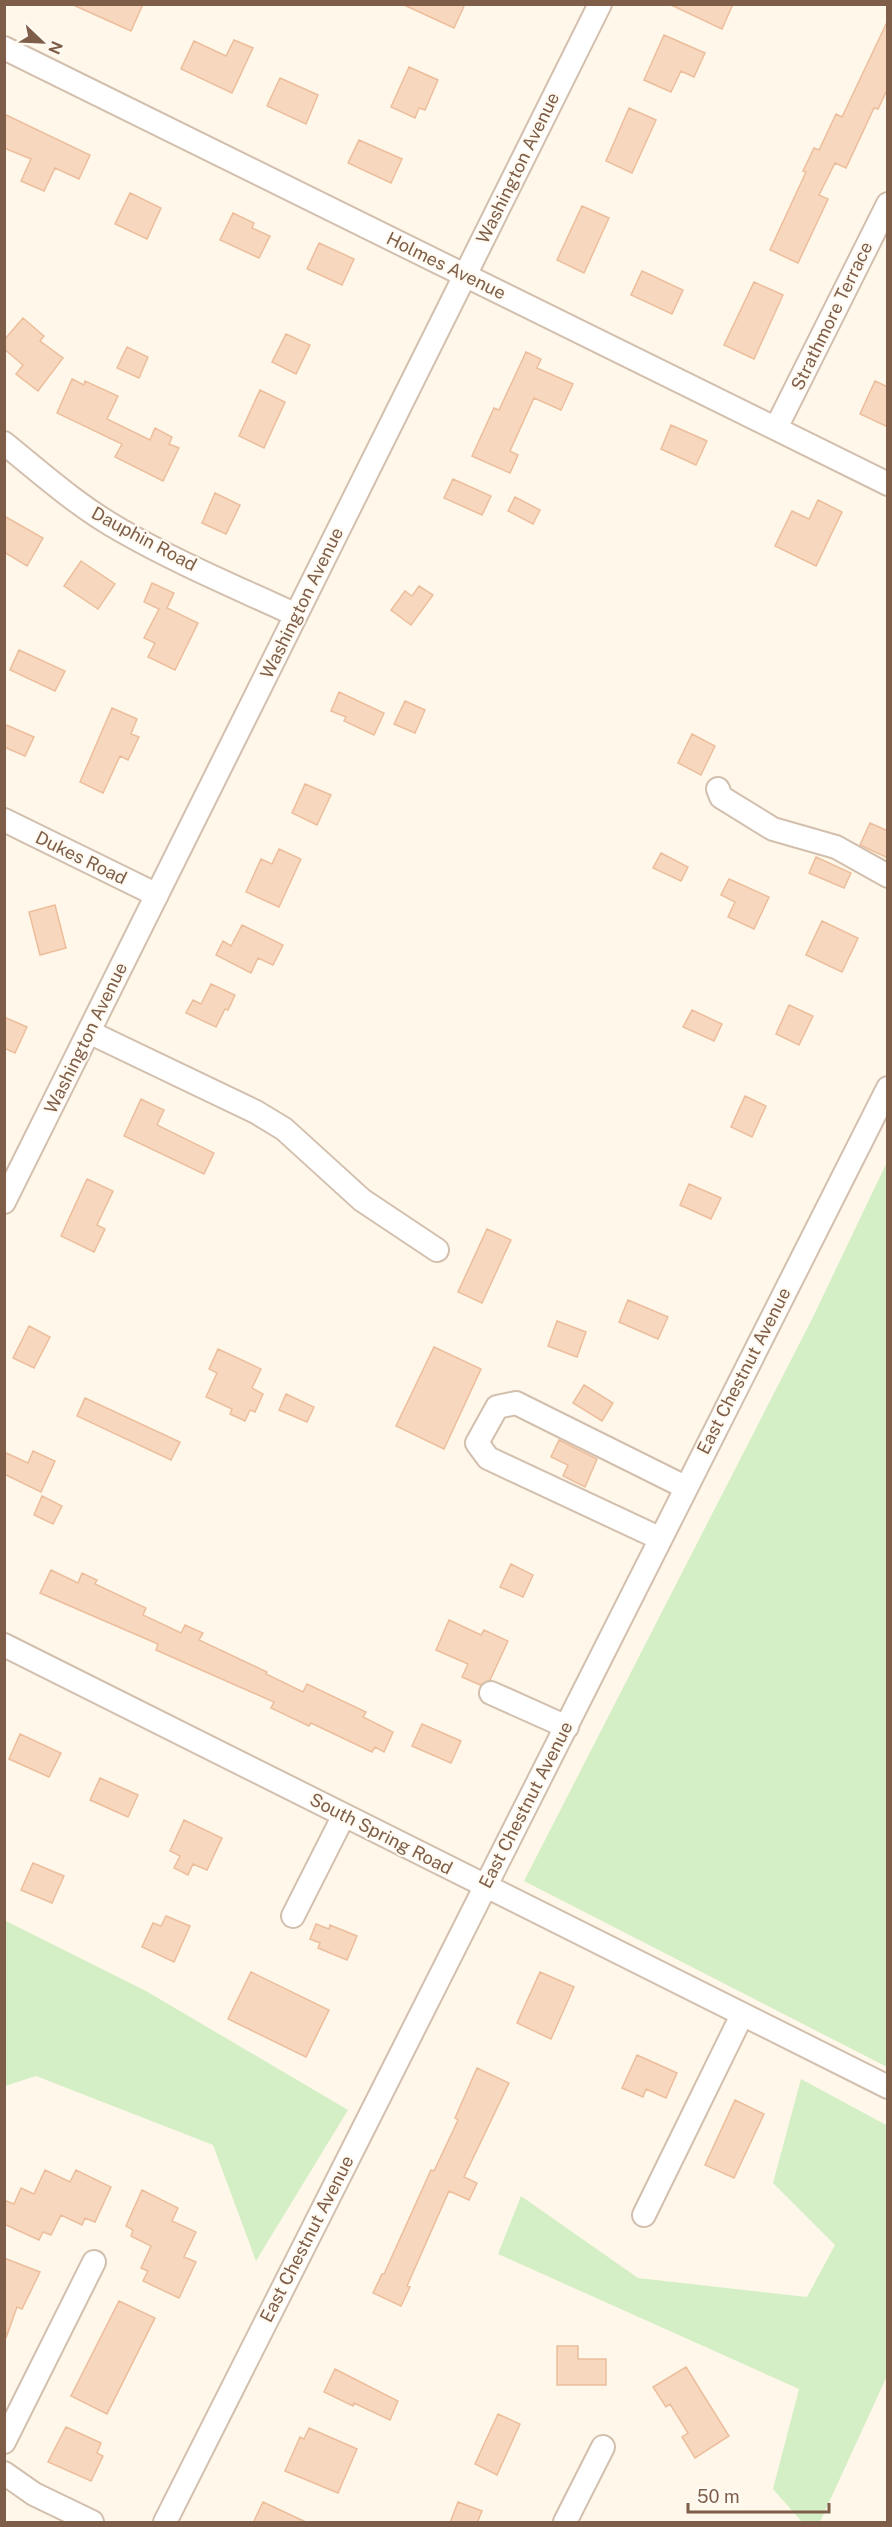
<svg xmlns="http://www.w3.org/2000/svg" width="892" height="2527" viewBox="0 0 892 2527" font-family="'Public Sans',sans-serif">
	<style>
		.green { fill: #d4efc5 }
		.building { fill: #f7d7be; stroke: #ecbe9c; stroke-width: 1.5 }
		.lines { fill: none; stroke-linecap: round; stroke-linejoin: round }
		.minor-casing { stroke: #d3bfad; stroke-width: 26 }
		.minor { stroke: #fff; stroke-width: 22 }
		.labels { text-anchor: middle; stroke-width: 4.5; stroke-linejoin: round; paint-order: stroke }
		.street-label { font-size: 18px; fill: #7e5e48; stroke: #fffaf2 }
	</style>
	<rect width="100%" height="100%" fill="#fff7e9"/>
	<path class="green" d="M887,1162L888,2067H887L524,1881L812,1319Z
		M4,1920L146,1991L348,2110L256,2261L213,2145L36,2076L5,2086Z
		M801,2079L888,2126L887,2376L820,2522H802L773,2489L799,2389L498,2254L521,2196L638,2278L807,2297L835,2245L773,2183Z"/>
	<path class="building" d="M71,4H143L131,31Z
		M402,4H465L454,28Z
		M669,4H733L722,29Z
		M888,20V88L878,109L874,108L846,168L835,163L819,195L828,199L798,263L770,250L806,172L803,171L814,148L819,150L836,114L842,117Z
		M664,35L705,53L694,77L681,71L671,92L644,80Z
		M234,40L253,48L232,93L181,69L194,41L226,56Z
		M409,67L438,80L425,110L419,108L415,118L391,107Z
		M280,78L318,95L306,124L267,106Z
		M629,108L656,120L632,173L606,161Z
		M4,114L90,155L79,179L55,168L44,191L21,181L31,159L4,148Z
		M359,140L402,159L391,183L348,163Z
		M130,193L161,208L147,239L115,224Z
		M582,206L609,218L584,273L557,260Z
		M233,213L254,223L252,228L270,236L259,258L220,240Z
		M319,243L354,259L342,285L307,269Z
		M642,271L683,290L672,314L631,295Z
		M754,282L783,295L754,359L724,345Z
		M23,318L44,336L40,341L63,358L38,391L16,374L23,365L4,349V340Z
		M286,334L310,345L296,374L272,362Z
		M127,347L148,357L139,378L117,368Z
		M526,352L541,359L537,368L573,384L561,410L534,398L510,451L518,455L510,473L472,456L494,408L499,410Z
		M72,379L84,385L85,381L118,396L107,419L150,440L155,428L172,437L169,444L179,448L163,481L115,457L122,444L57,413Z
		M875,381L888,387V427L860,414Z
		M260,390L285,402L264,448L239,436Z
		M671,425L707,441L696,465L661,449Z
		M453,479L491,496L482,515L444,498Z
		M215,493L240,505L226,534L202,523Z
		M515,497L540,510L533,524L508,511Z
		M818,500L842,512L816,566L775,546L792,511L809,519Z
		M4,516L43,538L27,566L4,552Z
		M81,561L115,584L98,609L64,586Z
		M152,583L174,593L167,608L198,623L175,670L148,657L155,643L144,638L159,609L144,602Z
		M419,586L433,595L411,625L391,610L405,591L412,596Z
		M19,650L65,671L55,691L10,670Z
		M339,692L384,713L374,735L344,721L346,717L331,711Z
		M405,701L425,710L415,733L394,724Z
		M112,708L137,719L131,734L139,737L128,760L120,756L103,793L80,782Z
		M4,724L34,737L25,756L4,747Z
		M692,734L715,746L701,775L678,763Z
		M305,784L331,795L317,825L292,813Z
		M870,823L888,831V858L860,845Z
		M279,849L301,859L279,907L246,892L261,859L272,864Z
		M661,853L688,867L681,881L653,868Z
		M816,857L851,873L844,888L809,873Z
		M729,879L769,897L754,929L728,917L735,902L721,895Z
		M55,905L66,948L40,955L29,912Z
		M822,921L858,938L842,972L806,955Z
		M242,925L283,945L273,965L258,958L251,973L216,955L223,941L231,946Z
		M211,984L235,995L228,1010L225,1009L216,1027L186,1013L193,1000L201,1004Z
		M789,1005L813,1016L799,1045L776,1034Z
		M692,1010L722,1024L714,1041L683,1027Z
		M4,1017L27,1027L15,1053L4,1048Z
		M745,1096L766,1106L752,1137L731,1127Z
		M141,1099L164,1110L157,1125L214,1153L204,1174L124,1136Z
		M87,1179L113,1191L97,1225L105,1229L94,1252L61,1236Z
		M689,1184L721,1198L711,1219L680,1205Z
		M487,1229L511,1240L482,1303L458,1292Z
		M628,1300L668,1317L658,1339L619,1322Z
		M557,1321L586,1332L577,1357L548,1346Z
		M29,1326L50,1337L34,1368L13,1358Z
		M434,1347L481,1369L444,1449L396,1426Z
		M218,1349L261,1369L252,1388L263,1394L255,1412L250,1410L245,1421L230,1414L232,1409L206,1397L217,1373L209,1369Z
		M584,1385L613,1403L602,1421L573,1403Z
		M286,1394L314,1407L307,1422L279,1410Z
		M85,1398L180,1442L171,1460L77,1416Z
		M559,1440L597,1459L585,1487L563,1476L568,1465L551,1457Z
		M33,1451L55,1461L41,1492L4,1474V1452L28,1463Z
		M42,1496L62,1506L53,1524L34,1515Z
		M511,1564L533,1575L523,1597L500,1587Z
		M51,1570L78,1583L82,1573L97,1580L95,1584L146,1608L143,1615L181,1633L185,1625L203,1633L199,1640L267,1672L266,1674L303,1692L307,1684L366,1712L363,1717L393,1732L384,1752L375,1747L372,1752L311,1723L309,1726L271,1708L274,1702L156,1650L158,1644L40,1593Z
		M449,1620L481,1635L484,1630L508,1641L490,1680L480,1685L462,1677L468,1664L436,1650Z
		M422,1724L461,1741L451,1763L412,1746Z
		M20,1734L61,1753L49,1777L9,1759Z
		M100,1778L138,1795L128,1817L90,1800Z
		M184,1820L222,1838L207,1870L193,1864L188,1875L174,1868L180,1856L170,1851Z
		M33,1863L64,1876L52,1903L21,1890Z
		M166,1916L190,1926L174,1962L142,1947L153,1923L161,1926Z
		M316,1924L329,1929L330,1925L357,1936L347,1960L318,1948L320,1943L310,1939Z
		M251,1972L329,2010L306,2057L228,2019Z
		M540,1972L574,1987L551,2039L517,2023Z
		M637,2055L677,2073L666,2098L646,2089L643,2097L622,2088Z
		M477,2068L509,2083L464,2177L477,2183L469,2200L449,2191L407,2286L410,2287L401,2306L373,2293L382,2274H384L431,2170L434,2171L458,2120L455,2118Z
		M735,2100L764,2114L734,2178L705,2165Z
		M45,2170L70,2182L76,2170L111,2187L95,2222L85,2218L82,2225L61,2215L51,2235L43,2232L39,2240L4,2224V2200L14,2204L21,2188L34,2194Z
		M142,2190L178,2208L172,2221L196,2232L184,2257L196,2262L179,2298L143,2281L148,2271L141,2268L151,2246L131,2236L133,2230L126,2226Z
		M4,2258L40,2272L22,2309L17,2307L6,2338Z
		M119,2301L155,2318L107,2414L71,2396Z
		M557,2346H578V2359H606V2385H557Z
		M686,2367L729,2436L695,2458L682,2437L688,2433L670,2404L666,2407L653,2387Z
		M335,2369L398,2401L390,2420L354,2403L353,2406L324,2392Z
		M498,2414L520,2424L497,2475L475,2464Z
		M66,2427L101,2443L97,2453L103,2456L91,2481L48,2462Z
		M309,2428L357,2449L338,2493L285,2471L300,2437L304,2439Z
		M263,2502L308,2523H253Z
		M458,2502L482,2511L477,2523H450Z"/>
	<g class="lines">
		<g class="minor-casing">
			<path id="minor" d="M4,48L888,484
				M776,428L888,204
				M4,443C42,474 79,507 122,531C178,563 238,588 296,615
				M718,789L721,797L773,829L836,847L888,876
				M4,820L157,895
				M89,1032L256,1112L284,1129L362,1200L437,1250
				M4,1202L600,4
				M659,1538L488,1458L477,1443L497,1407L516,1403L685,1487
				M4,1645L888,2087
				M491,1693L567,1727
				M293,1916L344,1815
				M644,2215L742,2015
				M4,2442L94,2262
				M4,2473L34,2494L92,2522
				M165,2522L888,1088
				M565,2522L603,2447"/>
		</g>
		<use href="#minor" class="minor"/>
	</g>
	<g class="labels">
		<g class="street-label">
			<text transform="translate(518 168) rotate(-64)" y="6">Washington Avenue</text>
			<text transform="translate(446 266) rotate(26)" y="6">Holmes Avenue</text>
			<text transform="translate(832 316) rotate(-64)" y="6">Strathmore Terrace</text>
			<text transform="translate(144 539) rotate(28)" y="6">Dauphin Road</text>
			<text transform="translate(302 603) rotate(-64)" y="6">Washington Avenue</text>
			<text transform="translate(81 858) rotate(26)" y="6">Dukes Road</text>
			<text transform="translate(86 1038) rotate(-64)" y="6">Washington Avenue</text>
			<text transform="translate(744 1371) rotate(-63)" y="6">East Chestnut Avenue</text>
			<text transform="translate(526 1805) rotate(-63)" y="6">East Chestnut Avenue</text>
			<text transform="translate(381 1834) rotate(27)" y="6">South Spring Road</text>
			<text transform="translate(307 2239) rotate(-63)" y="6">East Chestnut Avenue</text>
		</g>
	</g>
	<rect width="892" height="2527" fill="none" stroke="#7e5e48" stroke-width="12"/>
	<g transform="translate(42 42) rotate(113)" stroke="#fffaf2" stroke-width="4.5" paint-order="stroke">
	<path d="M0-4.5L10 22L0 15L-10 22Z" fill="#7e5e48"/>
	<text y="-9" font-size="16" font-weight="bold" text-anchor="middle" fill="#7e5e48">N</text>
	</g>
	<path d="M688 2503v9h141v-9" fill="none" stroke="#7e5e48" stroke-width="3"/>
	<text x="697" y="2503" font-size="18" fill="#7e5e48" stroke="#fffaf2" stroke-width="4.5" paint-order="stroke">50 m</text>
</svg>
